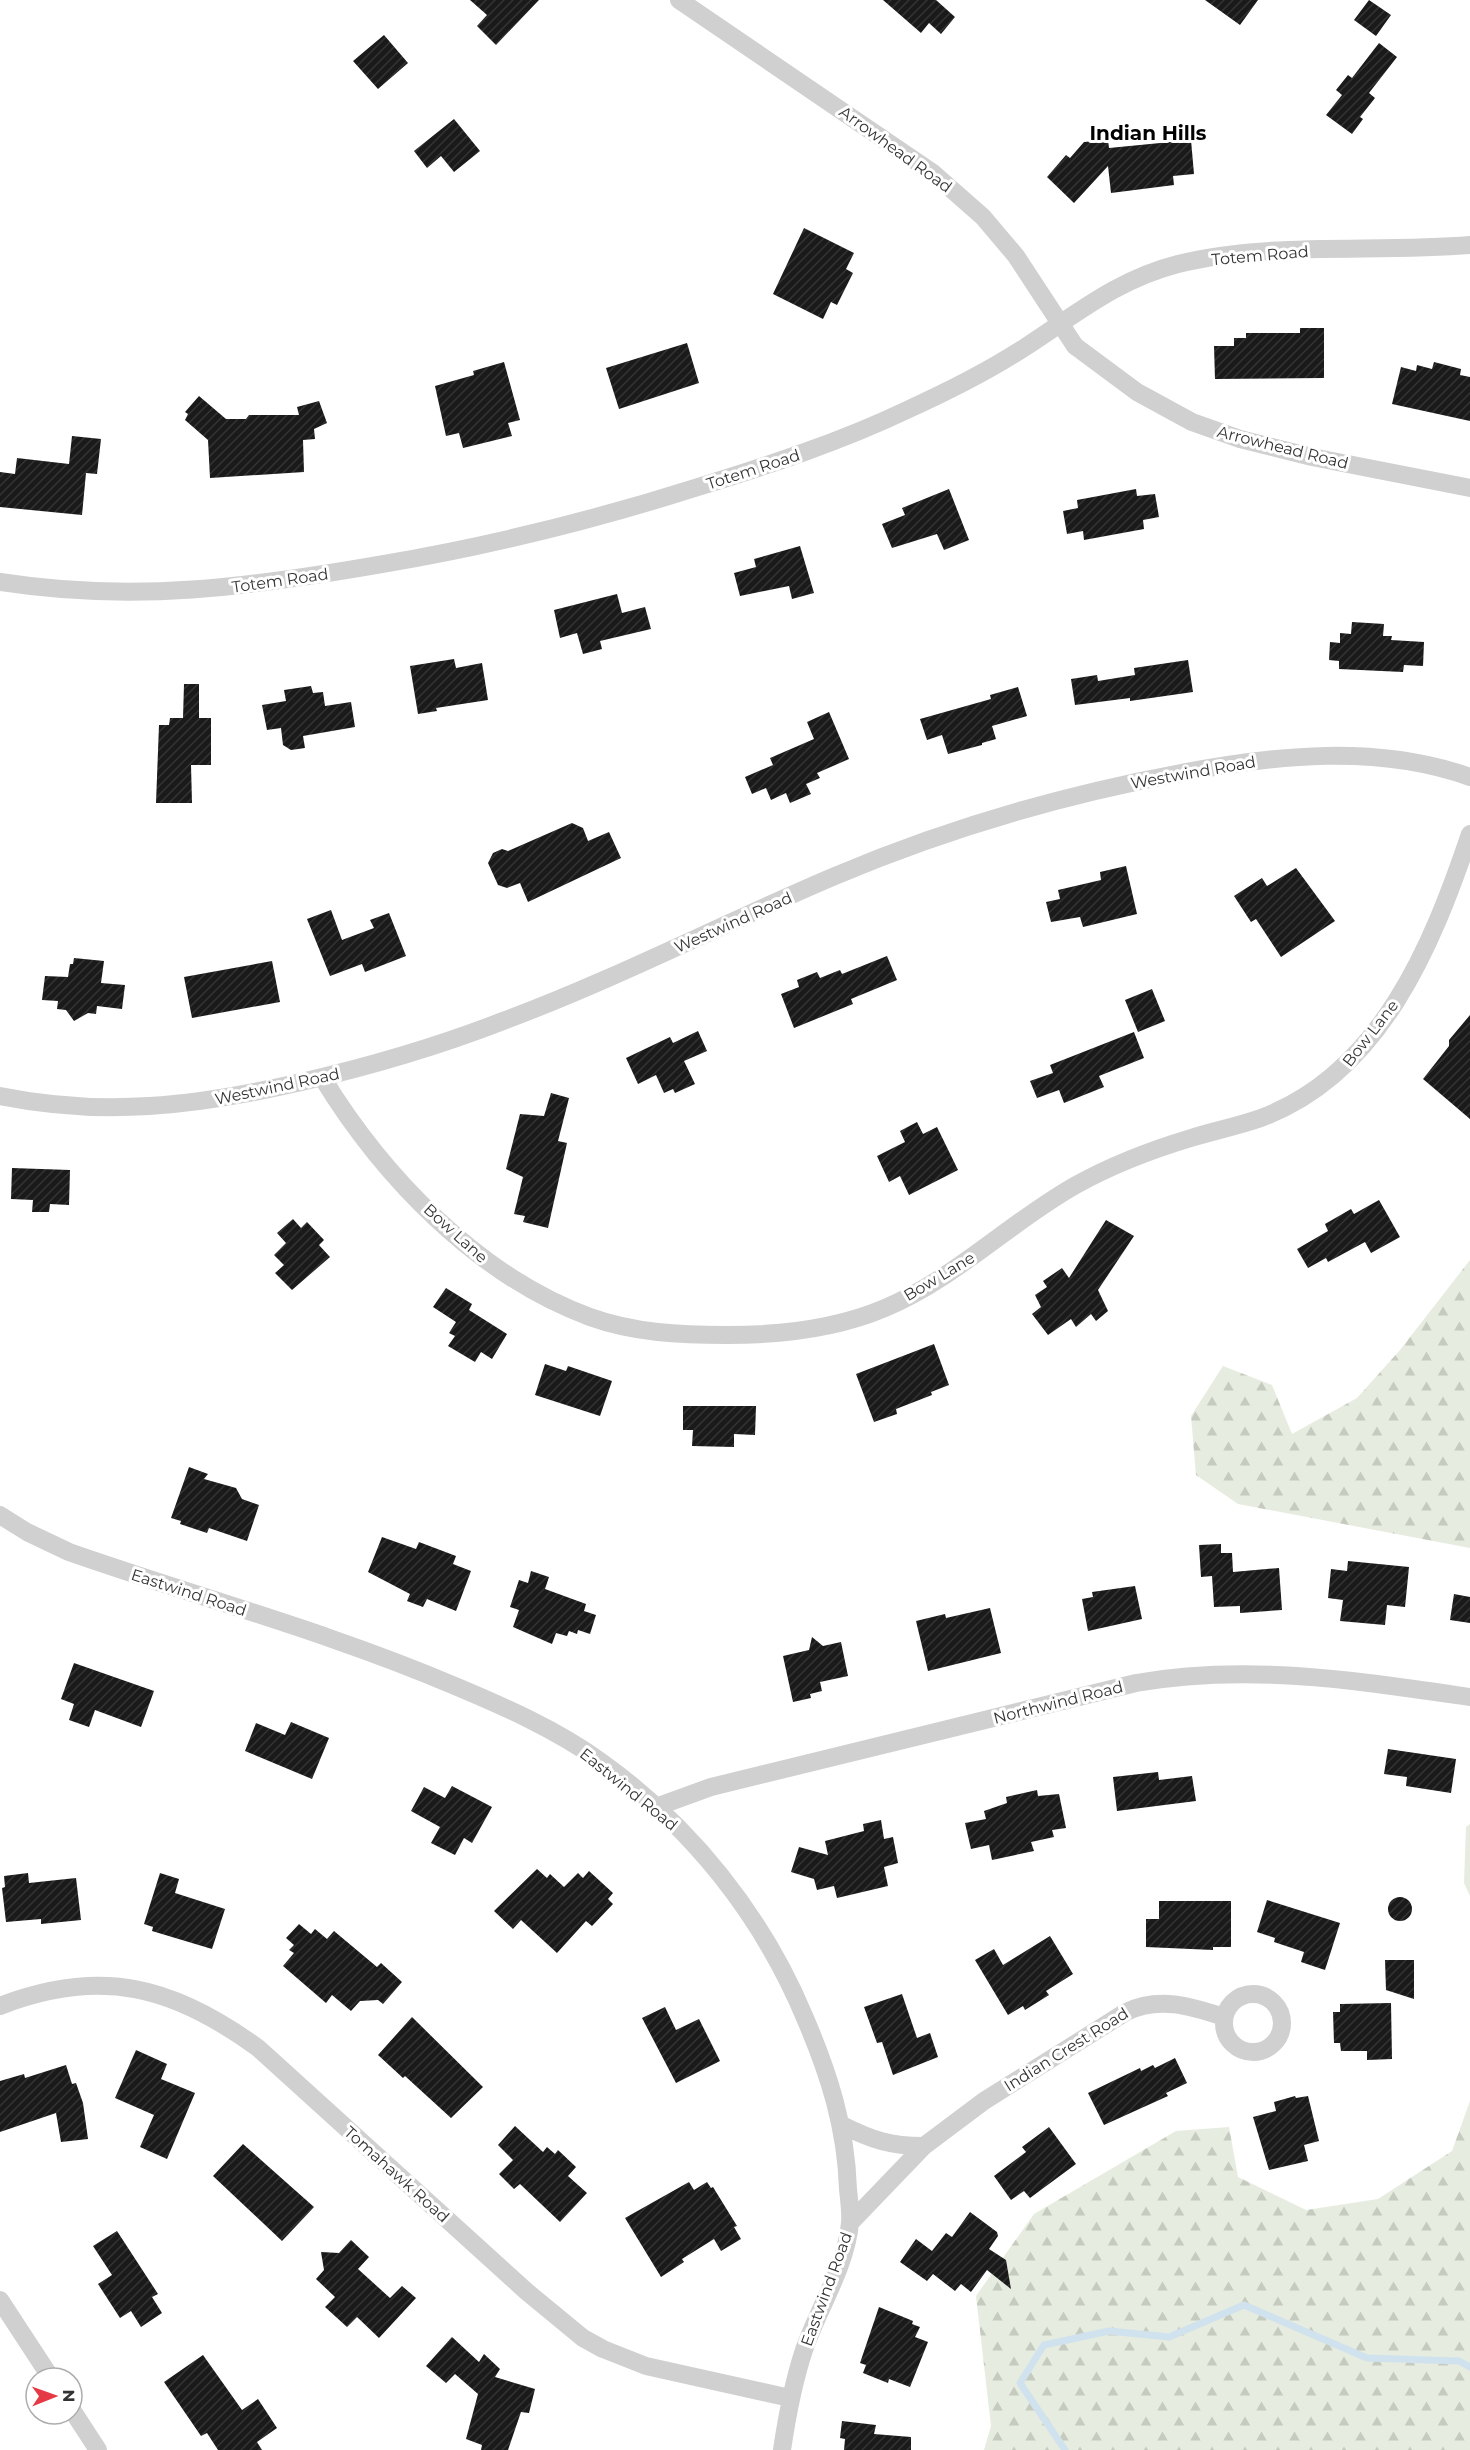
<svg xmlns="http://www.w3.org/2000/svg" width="1470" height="2450" viewBox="0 0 1470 2450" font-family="Montserrat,sans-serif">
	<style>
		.forest { fill: url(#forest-firs) }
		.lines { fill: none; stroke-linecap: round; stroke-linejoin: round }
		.stream { stroke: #cfe2ee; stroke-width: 7 }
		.building { fill: url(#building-hatch) }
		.street { stroke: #d0d0d0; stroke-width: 18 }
		.labels { text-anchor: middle; stroke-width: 6; stroke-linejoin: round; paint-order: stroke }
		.street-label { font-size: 16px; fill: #333; stroke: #fff }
		.quarter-label { font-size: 20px; font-weight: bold; fill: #000; stroke: #fff }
	</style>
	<defs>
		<pattern id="forest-firs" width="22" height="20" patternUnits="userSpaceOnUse" patternTransform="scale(1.5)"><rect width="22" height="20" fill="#e6ecdf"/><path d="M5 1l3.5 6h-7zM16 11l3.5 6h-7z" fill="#c6cbc0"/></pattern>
		<pattern id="building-hatch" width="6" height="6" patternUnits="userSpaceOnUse" patternTransform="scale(1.5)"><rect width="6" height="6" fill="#1a1a1a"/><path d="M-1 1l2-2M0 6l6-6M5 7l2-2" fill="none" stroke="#333"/></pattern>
	</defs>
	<rect width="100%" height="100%" fill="#fff"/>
	<path class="forest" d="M1470,1260V1548L1238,1504L1196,1475L1191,1416L1223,1366L1272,1385L1292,1434L1357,1398L1400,1350Z
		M1470,1824V1896L1464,1883L1466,1827Z
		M1470,2101V2450H984L991,2426L976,2296L1034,2214L1176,2131L1229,2127L1238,2177L1306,2210L1378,2199L1452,2151Z"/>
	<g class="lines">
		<path class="stream" d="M1065,2450L1020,2383L1044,2345L1109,2331L1169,2337L1244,2305L1367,2358L1459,2361L1470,2367"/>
	</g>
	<path class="building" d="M470,0H539L496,45L477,26L487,15Z
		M883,0H936L955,17L941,34L929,23L921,33Z
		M1205,0H1258L1240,25Z
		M1369,0L1391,15L1376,36L1354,20Z
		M384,35L408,63L378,89L353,61Z
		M1379,43L1397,57L1369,93L1375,98L1360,117L1363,119L1352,134L1326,115L1342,95L1336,90L1348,75L1352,78Z
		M454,119L480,151L454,172L441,156L427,168L414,151Z
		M1108,140L1109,148L1191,140L1194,174L1173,176L1174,185L1111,193L1108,166L1074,203L1047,177L1066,155L1070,158L1084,142Z
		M804,228L854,253L846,269L853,273L837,305L831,302L823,319L773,294Z
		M1300,328H1324V378L1215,379L1214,346H1234V338H1246V333H1300Z
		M687,343L699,383L619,409L606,368Z
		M504,362L520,420L508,423L512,436L463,448L459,433L446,436L435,386L474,375L473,371Z
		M1434,362L1461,369L1460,375L1470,377V421L1392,404L1401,367L1416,371L1417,365L1432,369Z
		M199,396L226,419H246L249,415H299L297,407L319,401L327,423L314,429L315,439L303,440L304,472L210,478L208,440L185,420L188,414L185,412Z
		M72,436L101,439L97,474L86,473L82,515L0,507V472L15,474L17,458L69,464Z
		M949,489L969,540L944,550L937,534L892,548L882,524L905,515L902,508Z
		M1136,489L1137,496L1155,494L1159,517L1143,520L1144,529L1084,540L1083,531L1067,534L1063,511L1078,508L1077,500Z
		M800,546L814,593L792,599L789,586L740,596L734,573L756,567L754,559Z
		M617,594L622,613L645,607L651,629L600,641L602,649L583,654L577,633L560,638L554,610Z
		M1352,622L1384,624L1383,636H1392L1391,640L1424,642L1423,666L1404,665L1403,672L1339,669V661L1329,660L1330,642L1340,643V633L1351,634Z
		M454,659L456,668L482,663L488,700L436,708L437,711L418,714L410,666Z
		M1188,660L1193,692L1130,701V698L1075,705L1071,679L1097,675L1098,681L1135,675L1134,668Z
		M184,684H199V718H211V765H191L192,803H156L159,725H169L170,718H183Z
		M311,686L313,693L323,692L325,706L351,702L355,727L303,736L305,748L291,750L283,745L281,728L267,730L262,705L286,701L284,690Z
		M1018,687L1027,716L992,726L996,739L982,743V745L948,754L942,735L927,740L920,719L991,699L990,695Z
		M829,712L849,759L817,773L820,778L806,784L811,794L790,803L786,793L771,800L766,788L752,794L745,777L773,765L770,758L814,739L807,722Z
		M572,823L583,828L588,841L609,832L621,858L528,902L520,883L507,888L498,885L488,863L493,853L502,849L508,851Z
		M1126,866L1137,914L1083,927L1080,917L1051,922L1046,902L1060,899L1058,890L1101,880L1100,872Z
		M1296,868L1335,921L1281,957L1256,919L1251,922L1234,896L1262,878L1267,886Z
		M331,910L342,940L374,928L370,920L389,913L406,956L365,972L362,964L330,976L307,919Z
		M887,956L897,980L851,999L853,1004L794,1028L781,994L799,987L797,980L817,972L820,978L840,970L842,974Z
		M74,958L104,961L101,983L125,985L122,1009L97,1006L96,1014L88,1013L74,1021L66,1010L57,1009L58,1001L42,1000L45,976L68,977L70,964H73Z
		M272,961L280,1002L192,1018L184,977Z
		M1152,989L1165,1021L1138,1032L1125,1000Z
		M1470,1015V1119L1423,1079L1449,1046V1040Z
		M698,1031L707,1051L684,1061L695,1084L675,1093L673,1089L664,1093L656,1075L638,1084L626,1058L670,1037L673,1043Z
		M1134,1032L1144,1058L1099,1076L1104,1087L1064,1103L1059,1090L1037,1098L1030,1081L1053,1073L1050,1065Z
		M551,1093L569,1098L558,1141L567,1143L548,1228L523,1222L525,1216L514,1214L523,1177L506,1169L520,1114L544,1116Z
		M917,1122L923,1134L937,1127L958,1170L909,1195L900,1176L889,1182L877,1156L905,1142L900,1131Z
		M12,1168L70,1170L69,1205L50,1204L49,1212H32L33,1200L11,1199Z
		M1379,1200L1400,1237L1371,1253L1365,1242L1328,1262L1326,1258L1308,1268L1297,1249L1328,1231L1325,1224L1351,1209L1354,1214Z
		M293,1219L301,1228L307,1222L324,1240L319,1245L330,1257L292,1290L275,1273L284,1265L274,1255L286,1243L277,1233Z
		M1106,1220L1134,1236L1098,1290L1108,1311L1096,1321L1091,1314L1076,1327L1071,1319L1048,1335L1032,1314L1041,1307L1035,1295L1047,1287L1043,1281L1062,1268L1069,1278Z
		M446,1288L472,1304L469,1310L507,1334L492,1359L481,1352L475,1362L448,1346L455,1336L449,1333L456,1322L433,1307Z
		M934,1344L949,1385L931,1392L932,1395L896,1409L897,1414L874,1422L856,1374Z
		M545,1364L566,1371L568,1366L612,1381L600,1416L535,1395Z
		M683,1406H756L755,1435L734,1434V1447L692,1446L693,1430H683Z
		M189,1467L208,1474L204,1479L236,1488L242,1499L259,1505L247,1541L209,1528L207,1533L180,1524L181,1521L171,1518Z
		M382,1537L416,1549L419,1542L456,1556L453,1564L471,1571L456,1611L427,1599L423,1607L407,1601L410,1594L368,1572Z
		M1221,1544V1553H1232L1233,1572L1279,1568L1282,1610L1240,1613V1606L1214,1607L1212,1576L1201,1577L1199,1545Z
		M1348,1561L1409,1567L1405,1607L1387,1605L1385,1625L1340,1621L1343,1600L1328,1598L1331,1569L1347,1571Z
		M531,1571L549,1577L545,1589L586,1604L584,1611L596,1615L590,1634L578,1630L577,1634L569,1631L567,1636L556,1633L552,1644L513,1627L519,1610L510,1607L519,1580L528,1583Z
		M1135,1586L1142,1619L1088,1631L1082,1599L1093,1597L1092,1592Z
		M1454,1594L1470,1597V1623L1450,1620Z
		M990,1608L1001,1653L928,1671L916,1621L945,1614L946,1618Z
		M812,1637L823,1646L841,1642L848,1676L820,1682L822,1691L810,1694L811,1698L793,1702L783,1656L809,1650Z
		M74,1663L154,1691L141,1727L95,1710L89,1727L69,1720L74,1704L61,1699Z
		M291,1722L329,1738L312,1779L245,1751L256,1723L285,1735Z
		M1388,1749L1456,1759L1451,1793L1406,1786L1407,1777L1384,1774Z
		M1158,1772L1159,1780L1192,1776L1196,1801L1117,1811L1113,1777Z
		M452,1786L492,1807L472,1843L464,1838L455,1855L431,1843L440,1827L411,1811L424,1787L445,1798Z
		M1037,1790L1038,1796L1059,1794L1066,1828L1052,1830L1054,1837L1031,1842L1034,1851L992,1860L989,1845L971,1849L965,1823L986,1819L984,1811L1007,1803L1006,1797Z
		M881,1820L884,1839L893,1837L898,1863L884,1867L888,1886L837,1898L834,1886L817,1890L814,1879L791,1872L799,1847L828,1855L825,1841L864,1831L863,1824Z
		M537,1869L547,1878L550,1874L564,1887L578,1873L583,1878L589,1871L613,1893L608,1899L613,1904L592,1926L586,1921L557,1953L521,1920L513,1929L494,1911Z
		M28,1873L29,1883L76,1878L81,1920L41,1924V1919L6,1922L2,1888L5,1887L4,1876Z
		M160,1873L179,1879L175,1893L225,1909L212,1949L152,1931L153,1927L144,1924Z
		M1388 1909a12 12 0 1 1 24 0a12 12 0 1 1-24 0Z
		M1267,1900L1340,1923L1325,1970L1301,1962L1304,1952L1274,1942L1275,1938L1257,1932Z
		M1159,1901H1231V1947H1213V1950L1146,1947V1919H1159Z
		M299,1924L311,1934L315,1929L327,1939L334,1931L377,1967L381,1963L402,1982L383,2004L378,2000L360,2001L351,2011L332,1995L326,2003L283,1966L294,1953L289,1950L294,1945L286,1938Z
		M1050,1936L1073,1974L1046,1991L1049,1995L1025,2010L1023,2006L1008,2015L975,1960L994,1949L1003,1965Z
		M1385,1960H1414V1999L1386,1990Z
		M902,1994L917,2038L930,2033L938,2057L893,2075L882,2042L877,2043L864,2007Z
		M1391,2003L1392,2059L1367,2060V2051H1341L1340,2043H1334L1333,2012H1340V2004Z
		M665,2007L676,2030L699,2019L720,2061L676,2083L642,2018Z
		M412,2017L483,2087L451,2118L405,2076L403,2078L378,2055Z
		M136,2050L167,2064L161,2079L195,2093L167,2159L140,2147L154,2115L115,2098Z
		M1175,2058L1187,2083L1166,2093L1168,2096L1104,2125L1088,2093L1140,2068L1141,2071L1153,2065L1155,2068Z
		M66,2065L72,2084L76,2083L83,2103L88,2139L61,2142L56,2113L0,2132V2081L24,2074L25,2078Z
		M1295,2096L1296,2098L1308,2096L1319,2141L1304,2145L1308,2161L1269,2170L1253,2117L1276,2111L1274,2102Z
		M515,2126L543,2152L547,2147L555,2154L558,2150L576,2167L568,2176L587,2193L560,2222L520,2184L514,2189L499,2174L513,2160L498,2145Z
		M1049,2127L1076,2164L1030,2198L1024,2191L1011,2200L994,2176L1026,2152L1022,2147Z
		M243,2144L314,2207L282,2241L213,2176Z
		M689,2182L694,2190L707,2182L711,2188L713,2187L737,2226L734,2227L741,2239L721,2251L714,2239L682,2259L684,2262L661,2277L625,2218Z
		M970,2212L997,2232L998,2236L989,2249L1006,2260L1011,2289L987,2270L971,2292L961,2284L955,2291L933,2274L927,2281L900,2262L916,2239L932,2251L946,2233L952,2237Z
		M117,2231L158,2294L152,2297L162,2313L141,2327L131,2311L120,2318L98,2284L112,2275L93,2246Z
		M351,2240L369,2257L358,2269L390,2298L402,2286L416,2298L379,2338L357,2317L347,2327L325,2307L335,2297L316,2279L324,2270L321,2252L339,2253Z
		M879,2307L913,2321L912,2324L920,2327L915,2337L928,2342L910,2387L889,2379L888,2383L863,2373L866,2365L860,2363Z
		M452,2337L479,2362L484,2354L500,2369L495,2377L535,2389L529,2413L521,2412L508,2450H481L482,2445L466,2439L478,2394L455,2374L446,2383L426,2366Z
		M203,2355L242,2410L258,2399L277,2428L257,2442L262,2450H218L207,2433L201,2436L164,2382Z
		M842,2421L876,2425L874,2434L911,2437V2450H844L845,2439L840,2438Z"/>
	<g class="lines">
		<path class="street" d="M679,0L933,173L983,217L1016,256L1075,346L1137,392L1192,422L1240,439L1312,457L1470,488
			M0,582C134,603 251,587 383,564C490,546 594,520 698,487C769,465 840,442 907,410C949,391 991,370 1030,344C1079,312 1119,279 1178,264C1271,241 1375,253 1470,245
			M322,1077C383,1177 478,1276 590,1317C634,1333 681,1335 727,1335C780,1335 836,1329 885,1308C956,1278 1010,1222 1076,1185C1112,1165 1151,1150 1191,1138C1214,1131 1238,1126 1261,1118C1381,1073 1432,946 1470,834
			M0,1096C104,1117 195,1106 297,1083C367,1067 436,1047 503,1021C616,979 724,923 835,876C946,829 1063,795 1181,773C1275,755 1378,744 1470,777
			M0,1515L27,1532L69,1552C197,1597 329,1632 455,1686C505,1707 555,1729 600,1761C691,1826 762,1915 805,2018C829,2074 846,2127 848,2189C849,2200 851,2212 850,2223C846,2267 818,2309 804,2350C793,2383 787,2416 782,2450
			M656,1807L711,1787L1136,1683C1247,1663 1360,1681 1470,1697
			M1224 2023a29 29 0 1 1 58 0a29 29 0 1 1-58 0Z
			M0,2006C101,1967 173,1986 258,2048L526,2291L583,2338L603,2349L646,2366L790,2398
			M842,2125C872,2140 890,2146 924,2146
			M850,2223L924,2146L984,2101L1126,2012C1159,1996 1190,2006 1224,2017
			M0,2300L51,2378
			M72,2410L98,2450"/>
	</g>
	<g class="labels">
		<g class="street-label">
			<text transform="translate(896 149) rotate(36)" y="6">Arrowhead Road</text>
			<text transform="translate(1260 255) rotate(-5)" y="6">Totem Road</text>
			<text transform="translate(1283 447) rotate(14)" y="6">Arrowhead Road</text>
			<text transform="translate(753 469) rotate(-18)" y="6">Totem Road</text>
			<text transform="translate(280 580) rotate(-8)" y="6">Totem Road</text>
			<text transform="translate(1193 772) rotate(-10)" y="6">Westwind Road</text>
			<text transform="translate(733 922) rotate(-24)" y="6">Westwind Road</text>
			<text transform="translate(1370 1033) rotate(-52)" y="6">Bow Lane</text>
			<text transform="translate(277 1086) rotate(-12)" y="6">Westwind Road</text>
			<text transform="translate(456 1233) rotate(42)" y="6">Bow Lane</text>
			<text transform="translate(939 1276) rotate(-31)" y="6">Bow Lane</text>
			<text transform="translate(189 1592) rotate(18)" y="6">Eastwind Road</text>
			<text transform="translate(1058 1702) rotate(-14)" y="6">Northwind Road</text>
			<text transform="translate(629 1789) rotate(39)" y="6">Eastwind Road</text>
			<text transform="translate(1066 2049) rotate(-32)" y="6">Indian Crest Road</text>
			<text transform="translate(397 2174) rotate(42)" y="6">Tomahawk Road</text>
			<text transform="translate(826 2289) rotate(-70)" y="6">Eastwind Road</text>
		</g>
		<g class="quarter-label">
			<text x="1148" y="140">Indian Hills</text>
		</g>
	</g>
	<g transform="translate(54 2396) rotate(89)"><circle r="28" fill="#ffffff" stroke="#adadad" stroke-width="1.5"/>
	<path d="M0-4.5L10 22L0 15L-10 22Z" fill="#e63946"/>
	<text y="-9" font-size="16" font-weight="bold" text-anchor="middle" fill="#333333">N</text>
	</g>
</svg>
